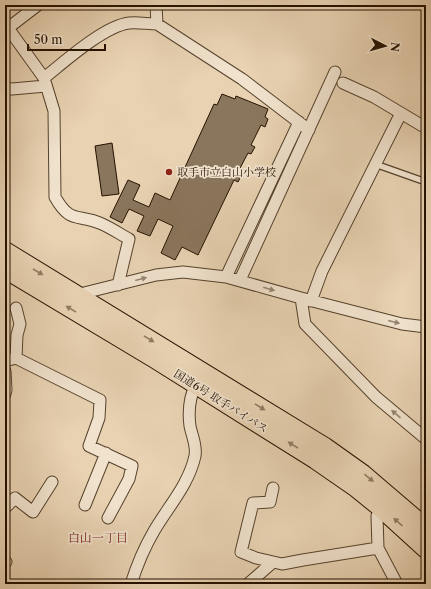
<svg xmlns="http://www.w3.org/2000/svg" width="431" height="589" viewBox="0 0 431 589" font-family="'Libre Caslon Text','Noto Serif JP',serif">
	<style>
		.building { fill: #8a765d; stroke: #251200 }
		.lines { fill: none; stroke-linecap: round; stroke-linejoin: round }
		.service-casing { stroke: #56422c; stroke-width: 8 }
		.minor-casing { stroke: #56422c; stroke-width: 13 }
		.trunk-casing { stroke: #251200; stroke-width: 20 }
		.service { stroke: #f0e2cd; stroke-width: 5.5 }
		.minor { stroke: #f0e2cd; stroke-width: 11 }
		.trunk { stroke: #e8d2b2; stroke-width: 18 }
		.oneway { fill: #907c62 }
		.oneway2 { fill: #958471 }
		.poi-dot { fill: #8f2418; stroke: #f0e2cd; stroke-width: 1.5 }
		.labels { text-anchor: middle; stroke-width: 3.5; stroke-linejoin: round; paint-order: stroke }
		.poi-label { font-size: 11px; fill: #251200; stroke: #f0e2cd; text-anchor: start }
		.street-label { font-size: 11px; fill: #251200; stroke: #f0e2cd }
		.neighbourhood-label { font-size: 12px; fill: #7a1f14; stroke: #f0e2cd }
	</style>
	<rect width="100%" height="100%" fill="#e8d2b2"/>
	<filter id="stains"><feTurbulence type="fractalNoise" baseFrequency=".005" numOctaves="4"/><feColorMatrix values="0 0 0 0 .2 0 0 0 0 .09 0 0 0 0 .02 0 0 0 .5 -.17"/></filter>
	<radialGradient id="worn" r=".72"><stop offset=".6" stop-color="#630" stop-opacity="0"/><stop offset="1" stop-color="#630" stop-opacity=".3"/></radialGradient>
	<path class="building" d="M222,94L235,99L236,96L268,109L265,117L268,119L265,127L261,125L251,145L255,147L251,154L248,153L238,172L242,174L238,182L234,180L198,255L182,247L175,260L161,253L173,226L158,219L150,236L137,231L144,216L129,209L122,223L110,217L128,180L140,185L133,200L149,207L155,193L170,200L214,104L217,105Z
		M112,143L119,194L102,196L95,146Z"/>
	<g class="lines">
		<g class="service-casing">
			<path id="service" d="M375,164L426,182"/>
		</g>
		<g class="minor-casing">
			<path id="minor" d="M157,24L242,79L309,130
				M5,28H8L38,5
				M8,28L44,78
				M343,83L374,97L426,128
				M5,88L12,89L46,86
				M226,277L299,122
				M240,280L335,72
				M118,285L129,239C120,234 111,228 102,224C77,213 71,225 55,197L54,111L44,78C64,62 104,26 129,23C138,22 148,24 157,24L156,5
				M76,295L156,275L183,272L226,277L301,298L402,324L426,327
				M301,298L305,324L376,397L426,439
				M311,301L322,271L401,113
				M16,358L17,335L20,324L16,308
				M5,361L16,358L100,400L99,418L89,446L132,466L129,479L108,518
				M5,371L6,390L5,394
				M273,488L270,502L253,503L241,552L256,558L282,564L303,560L378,548
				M85,505L106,453
				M5,508L15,498L33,512L52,482
				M381,508L377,516L378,548L397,584
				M5,562H6
				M131,584C137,565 144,548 154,531C168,507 189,484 195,456C197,446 192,436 190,426C188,411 189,398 196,384
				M248,584L273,562"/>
		</g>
		<g class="trunk-casing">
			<path id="trunk" d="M5,251L325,447L363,474L426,528
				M5,269L155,359L316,460L355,487L381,508L426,549"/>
		</g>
		<use href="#service" class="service"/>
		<use href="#minor" class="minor"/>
		<use href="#trunk" class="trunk"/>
	</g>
	<defs><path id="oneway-solid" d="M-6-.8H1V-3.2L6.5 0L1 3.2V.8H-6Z"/></defs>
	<g class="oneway">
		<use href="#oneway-solid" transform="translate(38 272) rotate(31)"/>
		<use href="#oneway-solid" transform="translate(71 309) rotate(-149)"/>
		<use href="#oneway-solid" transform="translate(149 339) rotate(31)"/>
		<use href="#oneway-solid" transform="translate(260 407) rotate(32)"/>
		<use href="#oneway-solid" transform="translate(293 445) rotate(-148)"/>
		<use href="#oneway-solid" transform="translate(369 478) rotate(39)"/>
		<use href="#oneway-solid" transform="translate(398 522) rotate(-138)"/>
	</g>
	<g class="oneway2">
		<use href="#oneway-solid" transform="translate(141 279) rotate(-15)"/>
		<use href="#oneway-solid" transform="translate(269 289) rotate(16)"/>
		<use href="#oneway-solid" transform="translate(394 322) rotate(14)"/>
		<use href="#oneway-solid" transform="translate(396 414) rotate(-140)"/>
	</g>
	<circle class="poi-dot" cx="169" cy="172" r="4"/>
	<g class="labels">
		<g class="poi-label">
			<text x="177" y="176">取手市立白山小学校</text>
		</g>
		<g class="street-label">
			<text transform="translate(221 401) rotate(32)" y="4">国道6号 取手バイパス</text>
		</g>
		<g class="neighbourhood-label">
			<text x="98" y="542">白山一丁目</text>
		</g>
	</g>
	<rect width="431" height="589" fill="none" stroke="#e8d2b2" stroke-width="20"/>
	<rect x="6" y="6" width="419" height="577" fill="none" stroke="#251200" stroke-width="2"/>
	<rect x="10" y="10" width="411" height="569" fill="none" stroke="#251200"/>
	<g transform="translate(385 46) rotate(96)" stroke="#f0e2cd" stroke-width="3" paint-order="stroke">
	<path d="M0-3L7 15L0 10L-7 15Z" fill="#251200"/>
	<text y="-6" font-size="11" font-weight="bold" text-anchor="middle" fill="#251200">N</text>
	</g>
	<path d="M28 44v6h77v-6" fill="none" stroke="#251200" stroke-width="2"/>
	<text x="34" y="44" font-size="12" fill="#251200" stroke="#f0e2cd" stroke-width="3" paint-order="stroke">50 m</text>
	<rect width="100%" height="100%" filter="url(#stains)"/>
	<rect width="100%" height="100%" fill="url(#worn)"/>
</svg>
